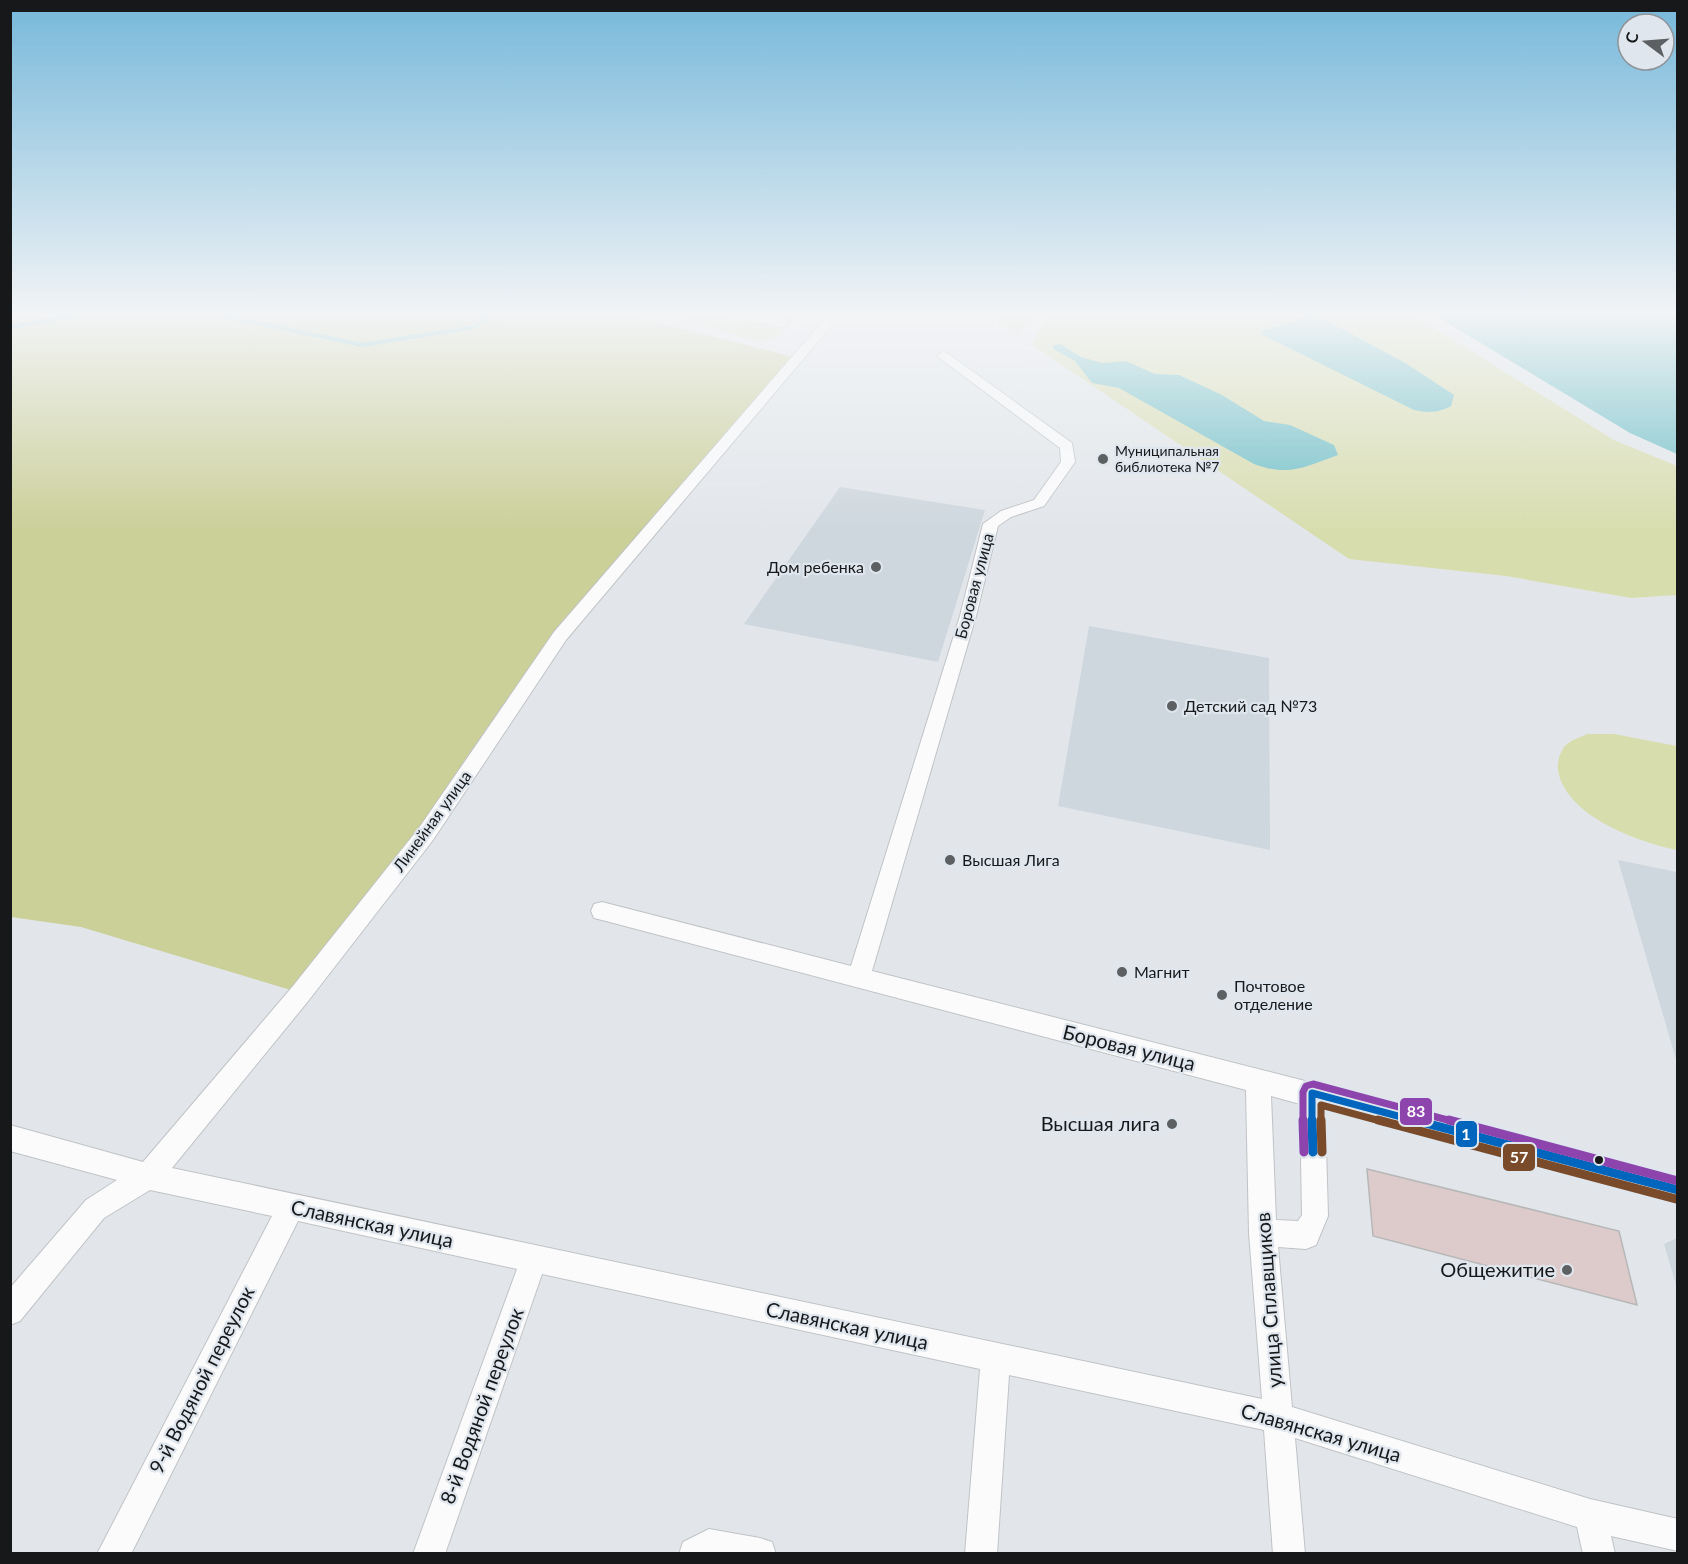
<svg xmlns="http://www.w3.org/2000/svg" width="1688" height="1564" viewBox="0 0 1688 1564" font-family="Lato,sans-serif">
	<style>
		.built { fill: #ced7de }
		.green { fill: #d8ddae }
		.forest { fill: #cbcf98 }
		.water { fill: #6cbec6 }
		.lines { fill: none; stroke-linecap: round; stroke-linejoin: round }
		.stream { stroke: #6cbec6; stroke-width: 4 }
		.building { fill: #ddcbcb; stroke: #b7b7b8; stroke-width: 1.5 }
		.minor-casing { stroke: #c0c3c6; stroke-width: 2 }
		.minor { fill: #fbfbfc; fill-rule: evenodd }
		.bus-1-far1-casing { stroke: #dfe6ed; stroke-width: 11 }
		.bus-1-casing { stroke: #dfe6ed; stroke-width: 14 }
		.bus-2-far1-casing { stroke: #dfe6ed; stroke-width: 11 }
		.bus-2-casing { stroke: #dfe6ed; stroke-width: 14 }
		.bus-3-far1-casing { stroke: #dfe6ed; stroke-width: 11 }
		.bus-3-casing { stroke: #dfe6ed; stroke-width: 14 }
		.bus-1-far1 { stroke: #0065bd; stroke-width: 7 }
		.bus-1 { stroke: #0065bd; stroke-width: 9 }
		.bus-2-far1 { stroke: #7a4b2a; stroke-width: 7 }
		.bus-2 { stroke: #7a4b2a; stroke-width: 9 }
		.bus-3-far1 { stroke: #8e44ad; stroke-width: 7 }
		.bus-3 { stroke: #8e44ad; stroke-width: 9 }
		.poi-dot { fill: #5d6063; stroke: #dfe6ed; stroke-width: 2 }
		.bus-dot { fill: #16181a; stroke: #dfe6ed; stroke-width: 2 }
		.labels { text-anchor: middle; stroke-width: 4.5; stroke-linejoin: round; paint-order: stroke }
		.far-poi-label { font-size: 14px; fill: #16181a; stroke: #dfe6ed; text-anchor: start }
		.poi-label { font-size: 16px; fill: #16181a; stroke: #dfe6ed; text-anchor: start }
		.street-label { font-size: 16px; fill: #16181a; stroke: #dfe6ed }
		.near-street-label { font-size: 20px; fill: #16181a; stroke: #dfe6ed }
		.near-poi-label { font-size: 20px; fill: #16181a; stroke: #dfe6ed; text-anchor: end }
		.line-badge { stroke: #dfe6ed; stroke-width: 2 }
		.badge-label { font-size: 16px; text-anchor: middle; font-weight: bold; fill: #fff }
	</style>
	<rect width="100%" height="100%" fill="#e2e6ea"/>
	<path class="built" d="M840,487L985,510L938,662L744,624Z
		M1089,626L1269,658L1270,850L1058,806Z
		M1618,860L1677,872V1063Z
		M1677,1238V1288L1664,1244Z"/>
	<path class="green" d="M660,313H802L778,337L756,341Z
		M985,313H1040L1017,334Z
		M1049,313H1410L1614,440L1677,466V595L1631,598L1506,576L1349,559L1031,344Z
		M1587,734H1614L1677,746V850C1638,842 1565,816 1558,770C1557,762 1560,751 1566,745C1571,740 1581,737 1587,734Z"/>
	<path class="forest" d="M11,313H621L797,358L560,636L301,993L81,927L11,917Z"/>
	<path class="water" d="M1431,313H1677V454L1630,433Z
		M1307,317L1322,318L1407,364L1454,395L1451,406C1438,413 1428,413 1414,410L1261,334L1262,331Z
		M1060,344L1081,357L1102,363L1126,361L1155,374L1179,375L1222,395L1264,421L1290,425L1334,445L1338,455C1304,467 1290,477 1254,464L1119,388L1092,383L1075,361L1055,350L1052,346Z"/>
	<g class="lines">
		<path class="stream" d="M210,313L362,345L474,327L492,313
			M10,327L90,313"/>
	</g>
	<path class="building" d="M1367,1169L1619,1231L1637,1305L1373,1236Z"/>
	<g class="lines">
		<g class="minor-casing">
			<path id="minor" d="M643,313H656L643,321L637,318Z
				M722,313C738,312 776,313 788,323L782,327L728,316Z
				M830,313H842L566,640L433,840L309,1000L172,1168L1262,1399L1249,1233L1246,1090L602,920L594,918L591,911L594,904L602,902L851,966L960,616L983,524L1001,511L1034,500L1061,462L1060,448L937,356L943,352L947,353L1072,443L1075,462L1044,506L1011,517L998,526L976,616L872,971L1309,1082L1312,1081L1321,1086L1678,1177V1203L1325,1110L1328,1216L1316,1245L1306,1249L1278,1247L1292,1407L1590,1499L1678,1519V1551L1611,1536L1615,1554H1583L1577,1527L1295,1438L1305,1554H1273L1264,1430L1009,1375L997,1554H965L980,1369L542,1274L445,1554H413L517,1269L298,1221L131,1554H97L272,1216L150,1190L104,1218L20,1321L10,1325V1288L86,1200L117,1180L10,1151V1125L143,1162L293,986L419,828L554,632ZM1271,1096L1300,1104L1302,1215L1298,1221L1276,1220Z
				M709,1529L760,1538L772,1542L776,1554H679L683,1542Z"/>
		</g>
		<use href="#minor" class="minor"/>
		<g class="bus-1-far1-casing">
			<path id="bus-1-far1" d="M1312,1122V1093L1420,1122"/>
		</g>
		<g class="bus-1-casing">
			<path id="bus-1" d="M1312,1120L1313,1152
				M1414,1120L1678,1190"/>
		</g>
		<g class="bus-2-far1-casing">
			<path id="bus-2-far1" d="M1321,1122V1105L1384,1122"/>
		</g>
		<g class="bus-2-casing">
			<path id="bus-2" d="M1321,1120L1322,1152
				M1378,1120L1676,1199"/>
		</g>
		<g class="bus-3-far1-casing">
			<path id="bus-3-far1" d="M1303,1122V1092L1306,1086L1313,1084L1455,1122"/>
		</g>
		<g class="bus-3-casing">
			<path id="bus-3" d="M1303,1120L1304,1152
				M1449,1120L1678,1181"/>
		</g>
		<use href="#bus-1-far1" class="bus-1-far1"/>
		<use href="#bus-1" class="bus-1"/>
		<use href="#bus-2-far1" class="bus-2-far1"/>
		<use href="#bus-2" class="bus-2"/>
		<use href="#bus-3-far1" class="bus-3-far1"/>
		<use href="#bus-3" class="bus-3"/>
	</g>
	<linearGradient id="sky" x2="0" y2="1"><stop stop-color="#76b8da"/><stop offset="0.59" stop-color="#f2f4f6"/><stop offset="1" stop-color="#f2f4f6" stop-opacity="0"/></linearGradient>
	<rect width="1688" height="532" fill="url(#sky)"/>
	<g class="poi-dot">
		<circle cx="1103" cy="459" r="6"/>
		<circle cx="876" cy="567" r="6"/>
		<circle cx="1172" cy="706" r="6"/>
		<circle cx="950" cy="860" r="6"/>
		<circle cx="1122" cy="972" r="6"/>
		<circle cx="1222" cy="995" r="6"/>
		<circle cx="1172" cy="1124" r="6"/>
		<circle cx="1567" cy="1270" r="6"/>
	</g>
	<circle class="bus-dot" cx="1599" cy="1160" r="5"/>
	<g class="labels">
		<g class="far-poi-label">
			<text x="1115" y="456">Муниципальная<tspan x="1115" dy="16">библиотека №7</tspan></text>
		</g>
		<g class="poi-label">
			<text x="864" y="573" text-anchor="end">Дом ребенка</text>
			<text x="1184" y="712">Детский сад №73</text>
			<text x="962" y="866">Высшая Лига</text>
			<text x="1134" y="978">Магнит</text>
			<text x="1234" y="992">Почтовое<tspan x="1234" dy="18">отделение</tspan></text>
		</g>
		<g class="street-label">
			<text transform="translate(974 586) rotate(-75)" y="6">Боровая улица</text>
			<text transform="translate(432 821) rotate(-54)" y="6">Линейная улица</text>
		</g>
		<g class="near-street-label">
			<text transform="translate(1129 1048) rotate(14)" y="7">Боровая улица</text>
			<text transform="translate(372 1224) rotate(12)" y="7">Славянская улица</text>
			<text transform="translate(1269 1300) rotate(-94)" y="7">улица Сплавщиков</text>
			<text transform="translate(847 1326) rotate(12)" y="7">Славянская улица</text>
			<text transform="translate(202 1380) rotate(-63)" y="7">9-й Водяной переулок</text>
			<text transform="translate(482 1406) rotate(-70)" y="7">8-й Водяной переулок</text>
			<text transform="translate(1321 1433) rotate(16)" y="7">Славянская улица</text>
		</g>
		<g class="near-poi-label">
			<text x="1160" y="1131">Высшая лига</text>
			<text x="1555" y="1277">Общежитие</text>
		</g>
	</g>
	<g class="line-badge">
		<rect x="1399" y="1097" width="34" height="29" rx="6" fill="#8e44ad"/>
		<rect x="1455" y="1120" width="23" height="28" rx="6" fill="#0065bd"/>
		<rect x="1502" y="1143" width="34" height="29" rx="6" fill="#7a4b2a"/>
	</g>
	<g class="badge-label">
		<text x="1416" y="1117">83</text>
		<text x="1466" y="1140">1</text>
		<text x="1519" y="1163">57</text>
	</g>
	<rect width="1688" height="1564" fill="none" stroke="#16181a" stroke-width="24"/>
	<g transform="translate(1646 42) rotate(286)"><circle r="28" fill="#dfe6ed" stroke="#8f9499" stroke-width="1.5"/>
	<path d="M0-4.5L10 22L0 15L-10 22Z" fill="#5d6063"/>
	<text y="-9" font-size="16" font-weight="bold" text-anchor="middle" fill="#16181a">С</text>
	</g>
</svg>
